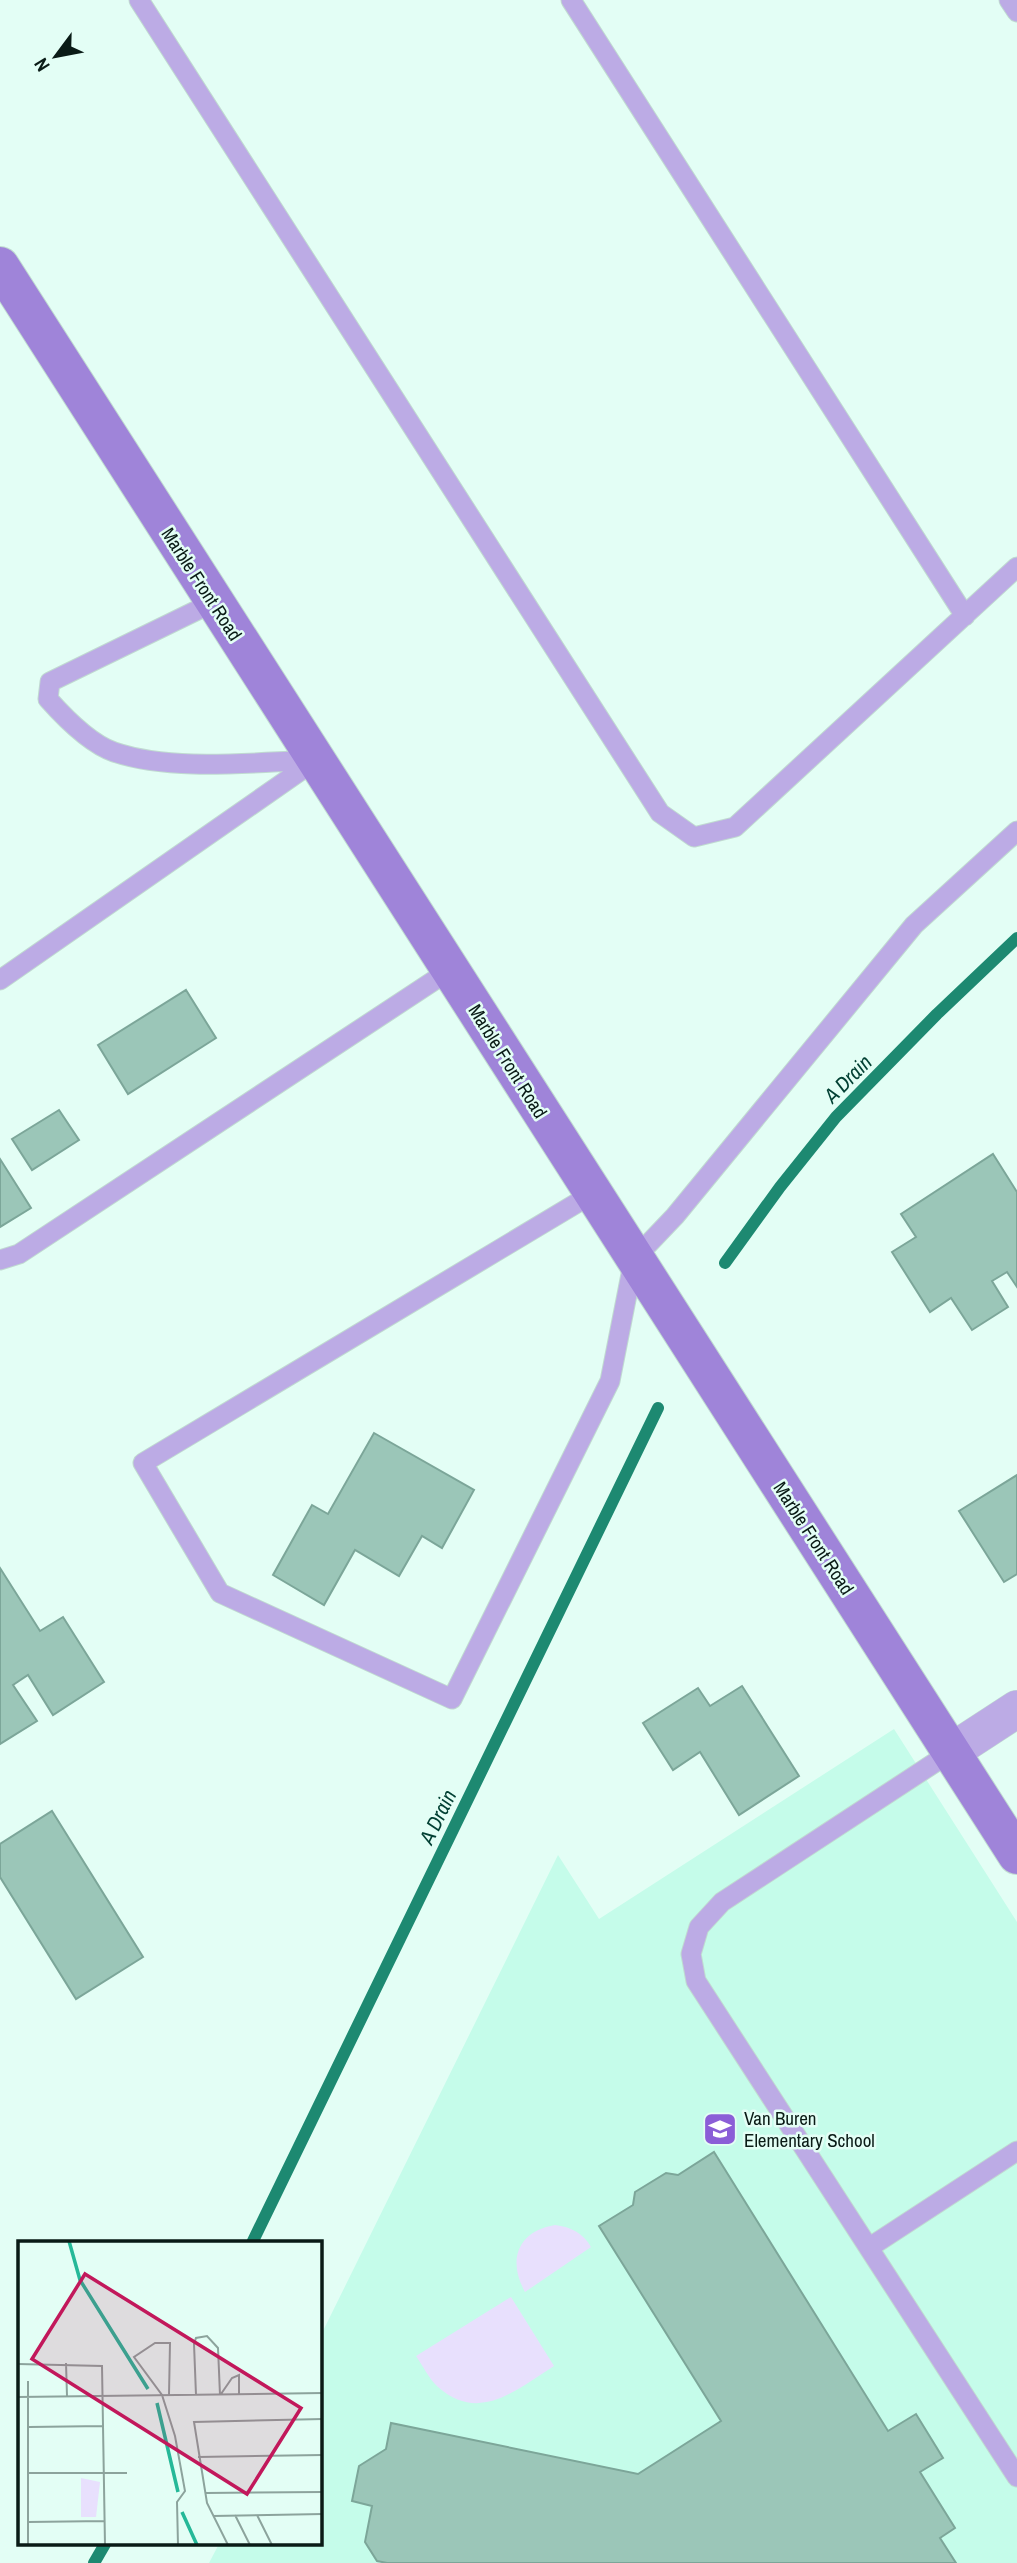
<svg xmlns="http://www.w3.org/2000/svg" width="1017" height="2563" viewBox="0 0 1017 2563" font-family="'Archivo Narrow',sans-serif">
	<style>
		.built { fill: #c5fcea }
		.park { fill: #e8e0fd }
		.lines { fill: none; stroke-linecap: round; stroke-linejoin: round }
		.stream { stroke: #1d8971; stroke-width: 12 }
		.building { fill: #9bc6b8; stroke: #7ca699; stroke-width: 2 }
		.lane-casing { stroke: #c0dad1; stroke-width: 21 }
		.street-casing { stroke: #c0dad1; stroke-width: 38 }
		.secondary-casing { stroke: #c0dad1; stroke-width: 40 }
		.lane { stroke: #bcabe5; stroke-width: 19 }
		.street { stroke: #bcabe5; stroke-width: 37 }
		.secondary { stroke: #9f84d9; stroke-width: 38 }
		.labels { text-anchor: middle; stroke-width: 5; stroke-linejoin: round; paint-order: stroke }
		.street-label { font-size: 19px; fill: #0a1b16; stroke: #e3fef5 }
		.poi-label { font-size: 19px; fill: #0a1b16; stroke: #e3fef5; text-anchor: start }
		.water-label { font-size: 21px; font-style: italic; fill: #034134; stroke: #e3fef5 }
		.inset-river { fill: none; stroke: #25b898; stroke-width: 3.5 }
		.inset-road { fill: none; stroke: #8ca39c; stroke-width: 2 }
		.view { fill: #c2185b; fill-opacity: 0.15; stroke: #c2185b; stroke-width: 3.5 }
		.inset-edge { fill: none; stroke: #0a1b16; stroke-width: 3.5 }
	</style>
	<rect width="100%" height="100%" fill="#e3fef5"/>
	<path class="built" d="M894,1729L1017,1922V2563H209L219,2544H320V2337L558,1855L599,1919Z"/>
	<path class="park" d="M555,2225C571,2227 583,2233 591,2247L525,2292C507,2260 518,2231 555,2225Z
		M511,2297L554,2366C517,2389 480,2424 438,2387C429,2379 423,2366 416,2356Z"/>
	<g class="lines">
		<path class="stream" d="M725,1263L780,1187L836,1117L937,1014L1017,938
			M252,2243L658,1408
			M94,2563L105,2544"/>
	</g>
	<path class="building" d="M186,990L216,1038L128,1094L98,1045Z
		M59,1110L79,1140L32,1170L12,1139Z
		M993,1154L1017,1192V1287L1007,1272L992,1281L1008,1307L972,1330L951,1298L930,1312L892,1252L916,1237L901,1214Z
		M0,1159L31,1208L0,1227Z
		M374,1433L474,1490L442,1548L422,1536L399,1576L355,1550L324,1605L273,1575L312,1505L328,1514Z
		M1017,1475V1574L1004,1582L959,1511Z
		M0,1568L40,1631L63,1617L104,1682L53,1715L28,1675L13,1685L37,1721L0,1744Z
		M742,1686L799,1776L739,1815L700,1752L673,1770L643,1723L698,1688L710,1706Z
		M52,1811L143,1957L76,1999L0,1877V1844Z
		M714,2152L888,2431L916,2414L943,2458L920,2472L955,2528L940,2538L956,2563H387L377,2561L365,2542L372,2506L352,2501L359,2466L386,2449L391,2423L638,2474L721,2421L599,2226L633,2205L635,2192L666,2173L678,2175Z"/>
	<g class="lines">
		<g class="lane-casing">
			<path id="lane" d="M139,0L660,813L694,837L735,827L1017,567
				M571,0L965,616
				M1009,0L1017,12
				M214,602L50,682L48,699C64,717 91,744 114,752C173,772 254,762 316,760
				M0,980L316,760
				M592,1194L143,1463L220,1593L452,1699L610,1381L634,1259L675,1216L914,925L1017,831
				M0,1260L19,1254L450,970
				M951,1752L722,1902L699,1927L691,1954L696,1981L1017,2477
				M870,2247L1017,2151"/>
		</g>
		<g class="street-casing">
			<path id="street" d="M951,1752L1017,1709"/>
		</g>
		<g class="secondary-casing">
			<path id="secondary" d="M0,266L1017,1855"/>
		</g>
		<use href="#lane" class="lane"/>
		<use href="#street" class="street"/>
		<use href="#secondary" class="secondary"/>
	</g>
	<defs>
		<g id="school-square" transform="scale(1.75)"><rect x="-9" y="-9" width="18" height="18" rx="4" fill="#8b5ed7" stroke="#e3fef5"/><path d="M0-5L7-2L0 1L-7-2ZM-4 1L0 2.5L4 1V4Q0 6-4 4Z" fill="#fff"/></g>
	</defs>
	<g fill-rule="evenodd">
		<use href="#school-square" x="720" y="2129"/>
	</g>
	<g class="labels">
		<g class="street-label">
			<text transform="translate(202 584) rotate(57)" y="7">Marble Front Road</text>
			<text transform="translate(508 1061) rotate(58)" y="7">Marble Front Road</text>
			<text transform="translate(814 1538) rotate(57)" y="7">Marble Front Road</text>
		</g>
		<g class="poi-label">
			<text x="744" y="2125">Van Buren<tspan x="744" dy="22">Elementary School</tspan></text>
		</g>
		<g class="water-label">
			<text transform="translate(848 1079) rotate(-45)" y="7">A Drain</text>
			<text transform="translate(438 1817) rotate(-64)" y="7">A Drain</text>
		</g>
	</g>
	<g transform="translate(18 2241)">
		<rect width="304" height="304" fill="#e3fef5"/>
		<path d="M63,237L82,241L78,276H63Z" fill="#e8e0fd"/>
		<path class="inset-river" d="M51,0L62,39L130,148M139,162L160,251M164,271L179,304"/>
		<path class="inset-road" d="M48,122L49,155M0,123L84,125L87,304M203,153L214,137L221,134V153M151,154L152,102H137L116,116L144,154L157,195L167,250L159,261L160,304M178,154L176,103L178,97L189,95L200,107L202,154M0,156L305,152M11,186L86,185M180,216L305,214M10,232H109M188,252L305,251M217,274L232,304M239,274L254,304M195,275L305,273M10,281L87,280M10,304V140M210,304L189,262L176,181L305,178"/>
		<path class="view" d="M67,33L283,167L229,253L14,118Z"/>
		<rect width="304" height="304" class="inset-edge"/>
	</g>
	<g transform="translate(56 56) rotate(238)" stroke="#e3fef5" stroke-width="5" paint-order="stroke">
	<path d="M0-5L12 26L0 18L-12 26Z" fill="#0a1b16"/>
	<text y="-10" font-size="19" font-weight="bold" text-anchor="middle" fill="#0a1b16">N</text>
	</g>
</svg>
